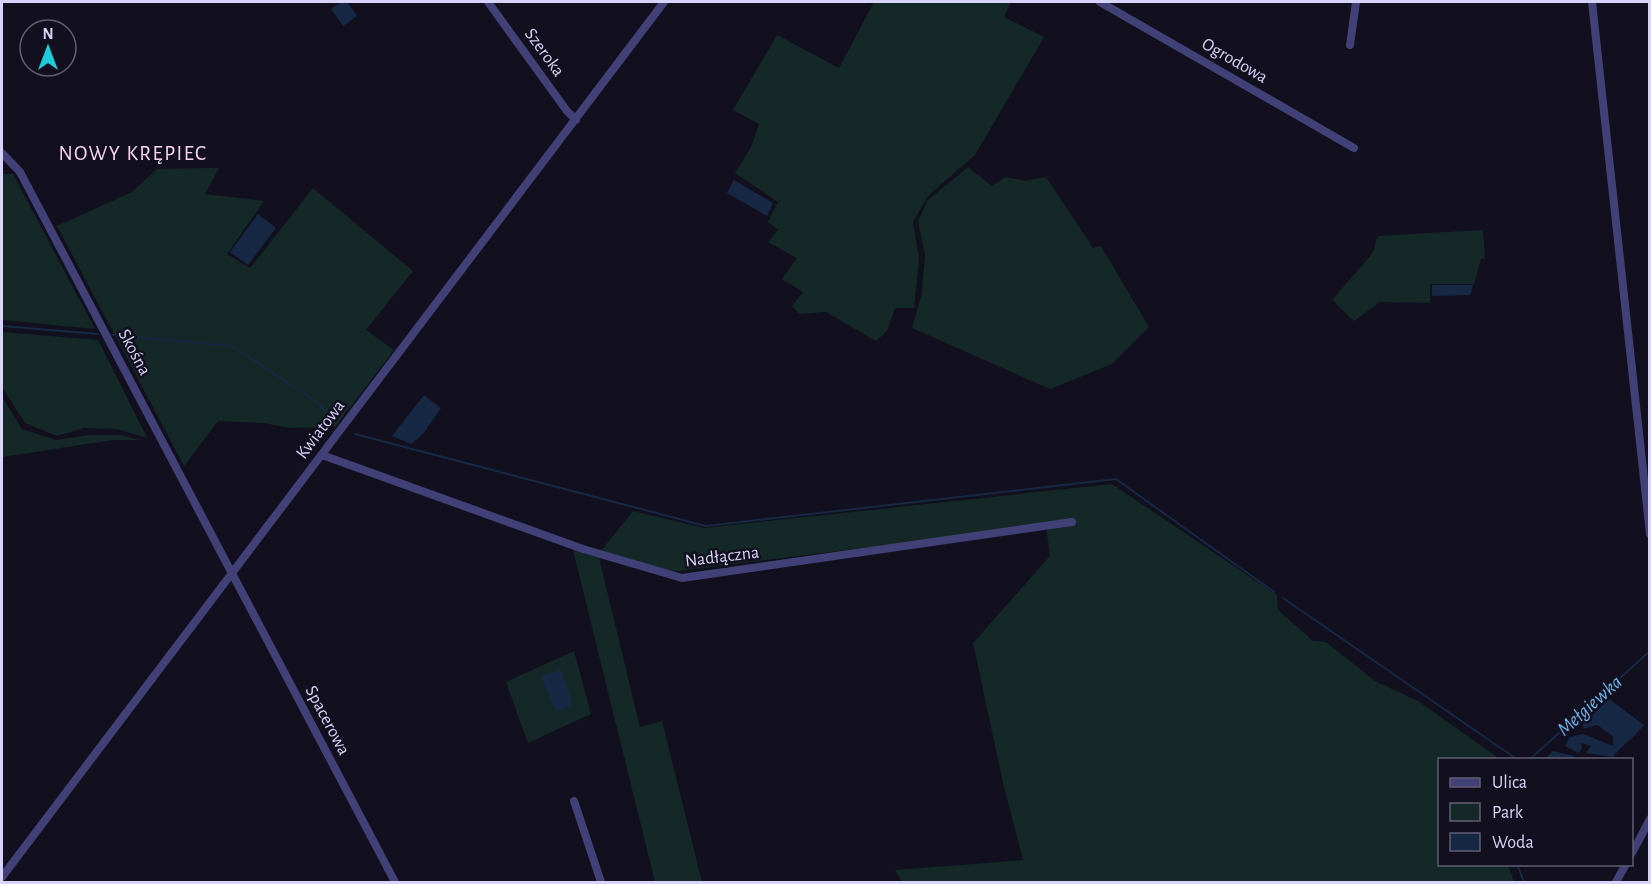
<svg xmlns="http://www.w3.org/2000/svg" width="1651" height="884" viewBox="0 0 1651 884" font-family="'Alegreya Sans',sans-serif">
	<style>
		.green { fill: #142827 }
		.water { fill: #162843 }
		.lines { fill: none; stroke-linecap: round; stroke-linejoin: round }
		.stream { stroke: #162843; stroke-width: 2 }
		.minor { stroke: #424177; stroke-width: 8 }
		.labels { text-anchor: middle; stroke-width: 5; stroke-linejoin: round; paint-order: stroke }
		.street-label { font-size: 18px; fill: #d7d3f9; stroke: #12101f }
		.water-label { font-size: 20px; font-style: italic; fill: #70b4eb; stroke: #12101f }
		.quarter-label { font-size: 21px; letter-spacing: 1.5px; fill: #f9d5ed; stroke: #12101f }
	</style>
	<rect width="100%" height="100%" fill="#12101f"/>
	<path class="green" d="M874,2H1011L1004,17L1044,37L975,155L928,196L913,222L919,258L914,308H895L887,331L876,341L826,312L800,314L792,306L803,292L782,279L797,258L768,242L778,230L768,222L778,202L735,173L751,147L759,124L733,110L777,35L839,68Z
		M968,167L992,186L1006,177L1026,181L1046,177L1093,248L1101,246L1149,327L1112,364L1050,389L912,328L922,293L925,255L918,221L928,200Z
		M219,168L205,194L264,201L227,254L250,268L313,188L413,271L366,330L394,350L335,427L289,428L264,423L218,421L184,466L57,226L132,192L157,169Z
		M2,174H13L95,329L2,320Z
		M1483,230L1485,258L1481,259L1474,284H1430V303L1380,302L1354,321L1332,300L1372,254L1378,236Z
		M2,332L98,340L147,438L117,429L84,428L57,436L25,423L2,387Z
		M2,397L22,429L56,440L89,435H121L140,440H113L2,457Z
		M1112,484L1277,595L1278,610L1313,641L1326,642L1375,681L1418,701L1500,759L1440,760V864L1508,865L1514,882H902L895,870L1023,860L1003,783L973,643L1050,556L1046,525L671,572L601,551L633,511L704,528Z
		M573,550L599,558L640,727L662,721L702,882H655Z
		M574,651L591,714L528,743L506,682Z"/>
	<path class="water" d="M341,2H347L357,16L343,26L331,9Z
		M734,180L773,203L767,216L727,193Z
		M258,214L276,228L248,265L230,252Z
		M1432,285H1473L1470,295L1432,296Z
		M424,395L441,408L423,434L411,444L392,436Z
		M561,669L573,705L556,712L541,677Z
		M1609,699L1644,725C1634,738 1623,744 1613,757L1586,753L1591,746L1581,743L1582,748L1579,753L1565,746L1570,737L1583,734L1613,746V736L1597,725L1583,729V724Z
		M1553,751L1574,756L1573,759H1545Z"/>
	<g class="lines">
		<path class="stream" d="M2,326L98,334
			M112,335L232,346L317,402L333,420
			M355,434L706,526L1116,479L1274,592
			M1283,598L1518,760
			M1529,760L1650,651
			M1517,864L1524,882"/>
		<path class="minor" d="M488,2L567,111L576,120
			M1100,2L1354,148
			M1592,2L1650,534
			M1350,45L1356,2
			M2,153L20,172L395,882
			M322,455L583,549L682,578L1072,522
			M574,801L601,882
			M1632,853L1650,819
			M2,877L664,2
			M1616,882L1626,864"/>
	</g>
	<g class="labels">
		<g class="street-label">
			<text transform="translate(545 52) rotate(54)" y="6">Szeroka</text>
			<text transform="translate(1235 60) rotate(30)" y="6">Ogrodowa</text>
			<text transform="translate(135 352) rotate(62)" y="6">Skośna</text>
			<text transform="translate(320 429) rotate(-53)" y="6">Kwiatowa</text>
			<text transform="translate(722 556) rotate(-7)" y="6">Nadłączna</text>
			<text transform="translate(328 720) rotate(62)" y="6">Spacerowa</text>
		</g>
		<g class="water-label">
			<text transform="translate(1589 705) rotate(-42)" y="7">Mełgiewka</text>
		</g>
		<g class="quarter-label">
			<text x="133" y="160">NOWY KRĘPIEC</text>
		</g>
	</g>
	<rect width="1651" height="884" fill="none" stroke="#d7d3f9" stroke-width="6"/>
	<rect x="1438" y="758" width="195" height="108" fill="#12101f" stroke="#615e76" stroke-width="1.5"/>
	<rect x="1450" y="778" width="30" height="9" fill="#424177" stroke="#615e76" stroke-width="1.5"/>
	<text x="1492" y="788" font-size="18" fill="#d7d3f9">Ulica</text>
	<rect x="1450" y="803" width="30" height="18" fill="#142827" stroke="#615e76" stroke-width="1.5"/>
	<text x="1492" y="818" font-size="18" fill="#d7d3f9">Park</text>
	<rect x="1450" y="833" width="30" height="18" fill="#162843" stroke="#615e76" stroke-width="1.5"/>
	<text x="1492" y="848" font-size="18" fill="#d7d3f9">Woda</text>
	<g transform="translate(48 48)"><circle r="28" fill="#12101f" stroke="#615e76" stroke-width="1.5"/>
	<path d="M0-4.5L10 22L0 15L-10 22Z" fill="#1fcad9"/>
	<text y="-9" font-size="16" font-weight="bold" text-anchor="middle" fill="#d7d3f9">N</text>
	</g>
</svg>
